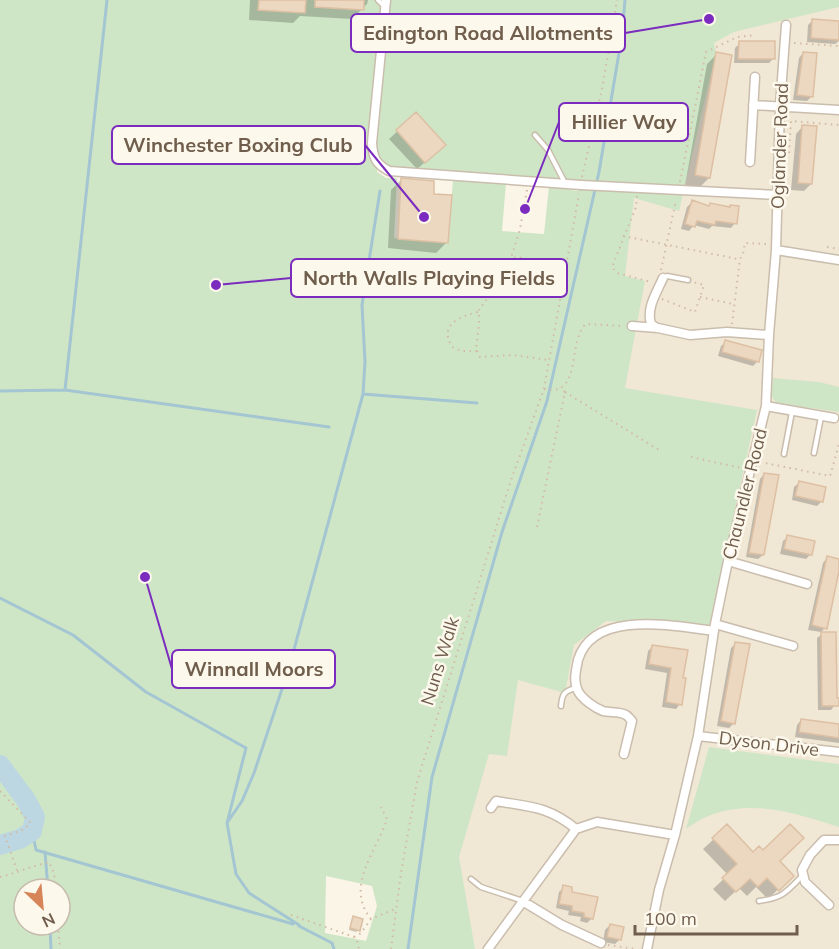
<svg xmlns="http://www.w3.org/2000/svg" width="839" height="949" viewBox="0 0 839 949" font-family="Mulish,sans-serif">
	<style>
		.residential { fill: #f1e7d5 }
		.green { fill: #cfe6c6; fill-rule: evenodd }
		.shadow { fill: #0003 }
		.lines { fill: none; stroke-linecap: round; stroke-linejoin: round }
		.stream { stroke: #a4c5d2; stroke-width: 3 }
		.river { stroke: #bcd7e1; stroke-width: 20 }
		.building { fill: #ecd7c0; stroke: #ddc0a3; stroke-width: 1.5 }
		.service-casing { stroke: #cabdad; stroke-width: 7 }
		.minor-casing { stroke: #cabdad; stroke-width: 11 }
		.path { stroke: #d1bba4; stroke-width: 2; stroke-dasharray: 1.5 4.5; stroke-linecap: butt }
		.service { stroke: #fff; stroke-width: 4 }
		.minor { stroke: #fff; stroke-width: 8 }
		.labels { text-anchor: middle; stroke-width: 5; stroke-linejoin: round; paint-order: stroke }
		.street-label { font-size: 18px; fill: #705e4d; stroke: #fdf8ec }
		.leader { fill: none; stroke: #7b2cbf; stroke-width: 2 }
		.callout-dot { fill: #7b2cbf; stroke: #fdf8ec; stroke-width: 2 }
		.callout { fill: #fdf8ec; stroke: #7b2cbf; stroke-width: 2 }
		.callout-label { font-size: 20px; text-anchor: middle; font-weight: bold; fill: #705e4d }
	</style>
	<rect width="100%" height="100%" fill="#faf5e6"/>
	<path class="residential" d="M839,0V949H409L630,35Z"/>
	<path class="green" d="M0,0H839V7L734,32L714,43L716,52L679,211L634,198L625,276L645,281L625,388L757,410L709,626L606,621L574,645L565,693L518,680L507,756L489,754L459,857L475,949H0ZM378,165L389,171L580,185L577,191L549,186L544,234L502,231L506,183L453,179L448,243L394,238L397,178H386L377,172ZM326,876L372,886L377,906L366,941L325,933ZM24,889H60V925H24Z
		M773,378L819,382L839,387V412L776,403L771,395Z
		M709,747L839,764V827C795,813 751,798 706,817C699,820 692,825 686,829Z"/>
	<path class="shadow" d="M250,0H368L367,4L352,19L300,16L293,23L249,20Z
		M813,20L839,23V41L835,44L807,42L808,25Z
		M740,43L773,59L769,63H734L735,48Z
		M803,53L812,96L807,101L793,100L799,58Z
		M717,54L709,178L699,188L685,185L707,64Z
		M416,114L437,152L417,169L389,139Z
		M803,126L811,184L804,191L791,190L796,134Z
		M401,180L432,195L447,242L436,253L388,248L391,190Z
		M692,202L708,207L711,204L735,223L731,228L712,226L709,229L694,225L689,231L681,229L687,207Z
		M726,342L758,361L753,366L718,356L721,346Z
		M764,474L763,555L758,559L746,557L760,479Z
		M799,483L822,501L817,506L792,500L794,487Z
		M788,537L810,555L806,559L780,554L783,541Z
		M827,558L839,560V563L825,628L821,632L808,630L823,563Z
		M822,634L835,705L831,710H818L817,638Z
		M736,643L734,723L729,728L717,726L731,648Z
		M653,646L681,679L680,704L676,709L662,707L667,673L645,669L648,651Z
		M801,720L839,725V743L795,737L797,725Z
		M727,827L753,854L778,861L792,876L768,899L756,887L747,896L739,888L725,901L713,889L728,875L703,849Z
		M564,887L592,918L587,923L580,921L581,917L568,915L569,911L556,908L559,892Z
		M353,918L358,930L356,932L349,930Z
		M610,925L620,939L615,944L603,942L605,930Z"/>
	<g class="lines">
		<path class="stream" d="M107,0L65,390L329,427
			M0,391L65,390
			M363,394L477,403
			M0,598L73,635L146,692L246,748L227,823L236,874L249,893L299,925
			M227,823L242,801L254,773L289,668L363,394L365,362L362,305L380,191
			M32,831L36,850L293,924
			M45,852L48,889
			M50,925L51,949
			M299,926L332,943L334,949
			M408,949L432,777L502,532L547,401L599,172L622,35L625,0"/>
		<path class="river" d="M0,765L26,800L35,817L32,831L20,839L0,845"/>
	</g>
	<path class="building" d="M259,0H306L305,13L258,10Z
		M315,0H364V10L315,7Z
		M812,19L839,21V40L811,38Z
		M739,41H775V59H738Z
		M716,52L732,55L710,178L695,175Z
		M803,52L817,53L813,97L797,95Z
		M416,112L446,145L425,163L396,130Z
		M802,125L817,126L812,184L798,183Z
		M401,178L434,181V194L452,195L448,243L398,239Z
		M692,200L709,206L710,203L730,207V205L739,206L737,224L716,221L715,225L697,221L695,227L685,224Z
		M725,340L762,350L759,362L722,352Z
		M764,473L779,475L764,555L749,553Z
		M799,481L826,487L823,502L795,496Z
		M787,535L815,541L812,555L784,549Z
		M827,556L839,559V571L827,629L812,625Z
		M821,632H836L837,698H839V706H822Z
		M735,642L750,644L735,724L721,721Z
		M652,645L688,650L683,678H686L682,705L666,702L671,668L649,664Z
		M801,719L839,724V738L799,732Z
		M727,824L753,852L759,846L763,850L790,824L804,838L780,861L794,876L779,891L767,878L758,887L750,879L736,892L722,878L737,864L712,838Z
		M563,885L572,887V892L598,897L593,919L584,917V913L572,911V906L559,904Z
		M353,916L363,919L360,931L350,928Z
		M610,924L624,927L621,940L607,937Z"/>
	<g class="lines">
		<g class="service-casing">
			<path id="service" d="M378,0L385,7
				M535,135L548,150L565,183
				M664,278L667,276L688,280
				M814,453L821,417
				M784,454L792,412
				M561,706C562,694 564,691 576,688
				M471,879L481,887L523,901
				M759,901C782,898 786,893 802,876"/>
		</g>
		<g class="minor-casing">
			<path id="minor" d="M386,0L372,143C373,158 376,164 389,171L581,185L778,195
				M753,105L839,110
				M750,162L755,77
				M776,250L839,260
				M632,326L658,328L690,335L727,332L769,335
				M657,328L651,324C646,308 657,292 663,278
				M766,406L834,418
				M728,561L807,584
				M715,624L793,646
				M698,736L839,752
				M624,754L632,721C630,719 628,716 626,715C619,711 610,713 603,711C595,708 582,699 578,691C573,681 576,670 578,660C593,609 674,626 714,631
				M491,808L496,801C530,807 548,806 576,829
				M524,902L562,925L601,943
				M829,905L805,882L802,870L810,855L824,840H839
				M488,949L576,829L597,822L675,835
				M647,949L659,890L675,835L698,736L715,624L728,561L766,406L769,335L776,250L780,106L786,25"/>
		</g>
		<path class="path" d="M794,43L839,46
			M789,153L791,121L839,125
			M582,177L603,84L617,0
			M680,182L706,52L737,37L756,35
			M527,190L520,229L511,258L510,268L493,285L487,299L479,310V324L476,349L480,357L513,355L548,360
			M637,196L636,207L612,267L617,273L651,282
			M623,236L738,259
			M827,247L839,249
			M661,270L676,200
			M504,275L518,284L531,277L529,265L520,257L511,258
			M700,297L733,304
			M662,299L695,312L704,285L693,282
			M732,324L740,259L743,254L745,243L767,244
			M477,351H461L452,347C439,325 458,317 478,312
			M544,389C583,398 567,340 586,324L624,326
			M565,392L659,450
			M691,457L741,468
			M760,462L830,476L839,444
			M537,527L565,392L560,388
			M0,791L30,822L25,829L5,836L18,873
			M0,877C17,873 32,866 49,862L54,873L56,889
			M291,915L354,937L357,940L359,949
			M371,919C344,886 377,851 387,819L381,807
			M58,925L60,949
			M354,937L361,933L371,919L395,909
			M608,945L635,949
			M391,949L401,873L417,782L510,483L544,389L579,194"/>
		<use href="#service" class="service"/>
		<use href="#minor" class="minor"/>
	</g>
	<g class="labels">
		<g class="street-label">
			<text transform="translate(780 146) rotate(-88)" y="6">Oglander Road</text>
			<text transform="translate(745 494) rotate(-76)" y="6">Chaundler Road</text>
			<text transform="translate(440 661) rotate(-73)" y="6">Nuns Walk</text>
			<text transform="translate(769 744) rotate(7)" y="6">Dyson Drive</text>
		</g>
	</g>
	<path class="leader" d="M709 19L625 33M525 209L559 122M424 217L365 145M216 285L291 278M145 577L172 669"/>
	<g class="callout-dot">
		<circle cx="709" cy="19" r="6"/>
		<circle cx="525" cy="209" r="6"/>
		<circle cx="424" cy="217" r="6"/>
		<circle cx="216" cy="285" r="6"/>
		<circle cx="145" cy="577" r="6"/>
	</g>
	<g class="callout">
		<rect x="351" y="14" width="274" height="38" rx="6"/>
		<rect x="559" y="103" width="129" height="38" rx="6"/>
		<rect x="112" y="126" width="253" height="38" rx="6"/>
		<rect x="291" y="259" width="276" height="38" rx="6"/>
		<rect x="172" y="650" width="163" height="38" rx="6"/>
	</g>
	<g class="callout-label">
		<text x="488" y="40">Edington Road Allotments</text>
		<text x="624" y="129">Hillier Way</text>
		<text x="238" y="152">Winchester Boxing Club</text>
		<text x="429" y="285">North Walls Playing Fields</text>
		<text x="254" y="676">Winnall Moors</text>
	</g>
	<g transform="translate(42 907) rotate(154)"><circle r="28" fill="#fdf8ec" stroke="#c5baac" stroke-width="1.5"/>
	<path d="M0-4.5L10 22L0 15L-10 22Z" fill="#d78458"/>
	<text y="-9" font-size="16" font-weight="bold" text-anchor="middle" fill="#705e4d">N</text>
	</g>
	<path d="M635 925v9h162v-9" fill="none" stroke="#705e4d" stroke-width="3"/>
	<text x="644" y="925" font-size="18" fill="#705e4d" stroke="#fdf8ec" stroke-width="4.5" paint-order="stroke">100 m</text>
</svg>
